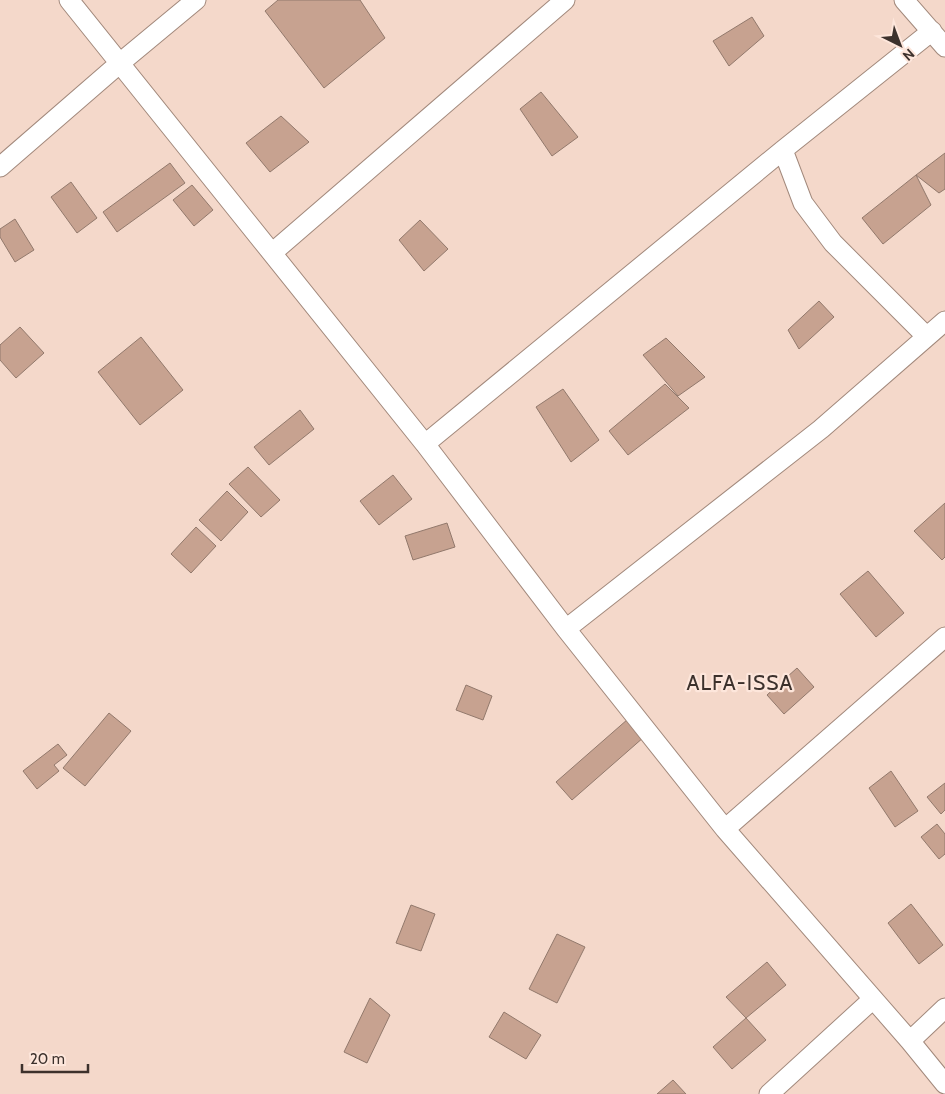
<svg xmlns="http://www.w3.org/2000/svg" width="945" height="1094" viewBox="0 0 945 1094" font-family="Cabin,sans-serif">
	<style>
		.building { fill: #c7a290; stroke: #92796c }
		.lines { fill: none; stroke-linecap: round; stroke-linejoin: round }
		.street-casing { stroke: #a2897c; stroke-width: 21 }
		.street { stroke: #fff; stroke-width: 19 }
		.labels { text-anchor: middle; stroke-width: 4.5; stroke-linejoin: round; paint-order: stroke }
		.quarter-label { font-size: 21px; letter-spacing: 1px; fill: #3c312c; stroke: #fde6db }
	</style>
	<rect width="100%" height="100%" fill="#f4d8ca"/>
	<path class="building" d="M278,0H360L385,38L324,88L265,11Z
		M752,17L764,36L729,66L713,41Z
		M541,92L578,137L552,156L520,109Z
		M281,116L309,142L270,172L246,143Z
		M945,153V189L939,193L916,175Z
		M170,163L185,183L117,232L103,212Z
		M916,175L931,205L883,244L862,218Z
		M71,182L97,218L77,233L51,197Z
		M192,185L213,210L194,226L173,200Z
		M15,219L34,250L15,262L0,237V229Z
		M420,220L448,249L424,271L399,240Z
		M819,301L834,317L799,349L788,330Z
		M20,327L44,353L16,378L0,360V345Z
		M141,337L183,390L140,425L98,372Z
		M666,338L705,377L678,396L643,355Z
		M665,384L689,408L628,455L609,431Z
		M563,389L599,440L571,462L536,407Z
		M300,410L314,429L269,465L254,447Z
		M248,467L280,500L261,517L229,484Z
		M393,475L412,499L379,525L360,501Z
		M227,491L248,512L221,541L199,520Z
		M945,503V557L942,560L914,531Z
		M447,523L455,547L413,560L405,536Z
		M196,527L216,546L191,573L171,554Z
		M868,571L904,613L876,637L840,594Z
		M797,668L814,687L784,714L767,695Z
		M466,685L492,696L483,720L456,710Z
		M109,713L131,731L85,786L63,768Z
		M628,719L644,737L572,800L556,782Z
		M58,744L67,755L54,765L59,771L37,789L23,771Z
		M891,771L918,811L895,827L869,788Z
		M945,783V810L941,814L927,797Z
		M937,824L945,834V854L939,859L921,837Z
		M911,904L943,945L919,964L888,923Z
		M411,905L435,914L421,951L396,943Z
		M557,934L585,947L557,1003L529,989Z
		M767,962L786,985L746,1018L726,997Z
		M370,998L390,1015L367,1063L344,1052Z
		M504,1012L541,1035L526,1059L489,1037Z
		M746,1018L766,1040L732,1069L713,1047Z
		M673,1080L686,1094H657Z"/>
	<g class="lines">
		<g class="street-casing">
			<path id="street" d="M69,0L425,444L566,629L725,829L910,1041L945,1084
				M904,0L945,47
				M783,150L803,203L833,243L926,336
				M0,167L120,63L196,0
				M272,253L565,0
				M425,444L783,150L932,31
				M566,629L821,429L945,321
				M725,829L945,637
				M910,1041L945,1008
				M769,1094L873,999"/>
		</g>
		<use href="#street" class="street"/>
	</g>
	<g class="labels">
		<g class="quarter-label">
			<text x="740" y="690">ALFA-ISSA</text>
		</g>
	</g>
	<g transform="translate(900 45) rotate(138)" stroke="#fde6db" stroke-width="4" paint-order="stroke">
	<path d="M0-4L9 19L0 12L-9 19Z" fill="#3c312c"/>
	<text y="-8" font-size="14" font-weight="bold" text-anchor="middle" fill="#3c312c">N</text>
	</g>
	<path d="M22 1064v8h66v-8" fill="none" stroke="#3c312c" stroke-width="2.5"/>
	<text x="30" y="1064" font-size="15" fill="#3c312c" stroke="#fde6db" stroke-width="4" paint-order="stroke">20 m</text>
</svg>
